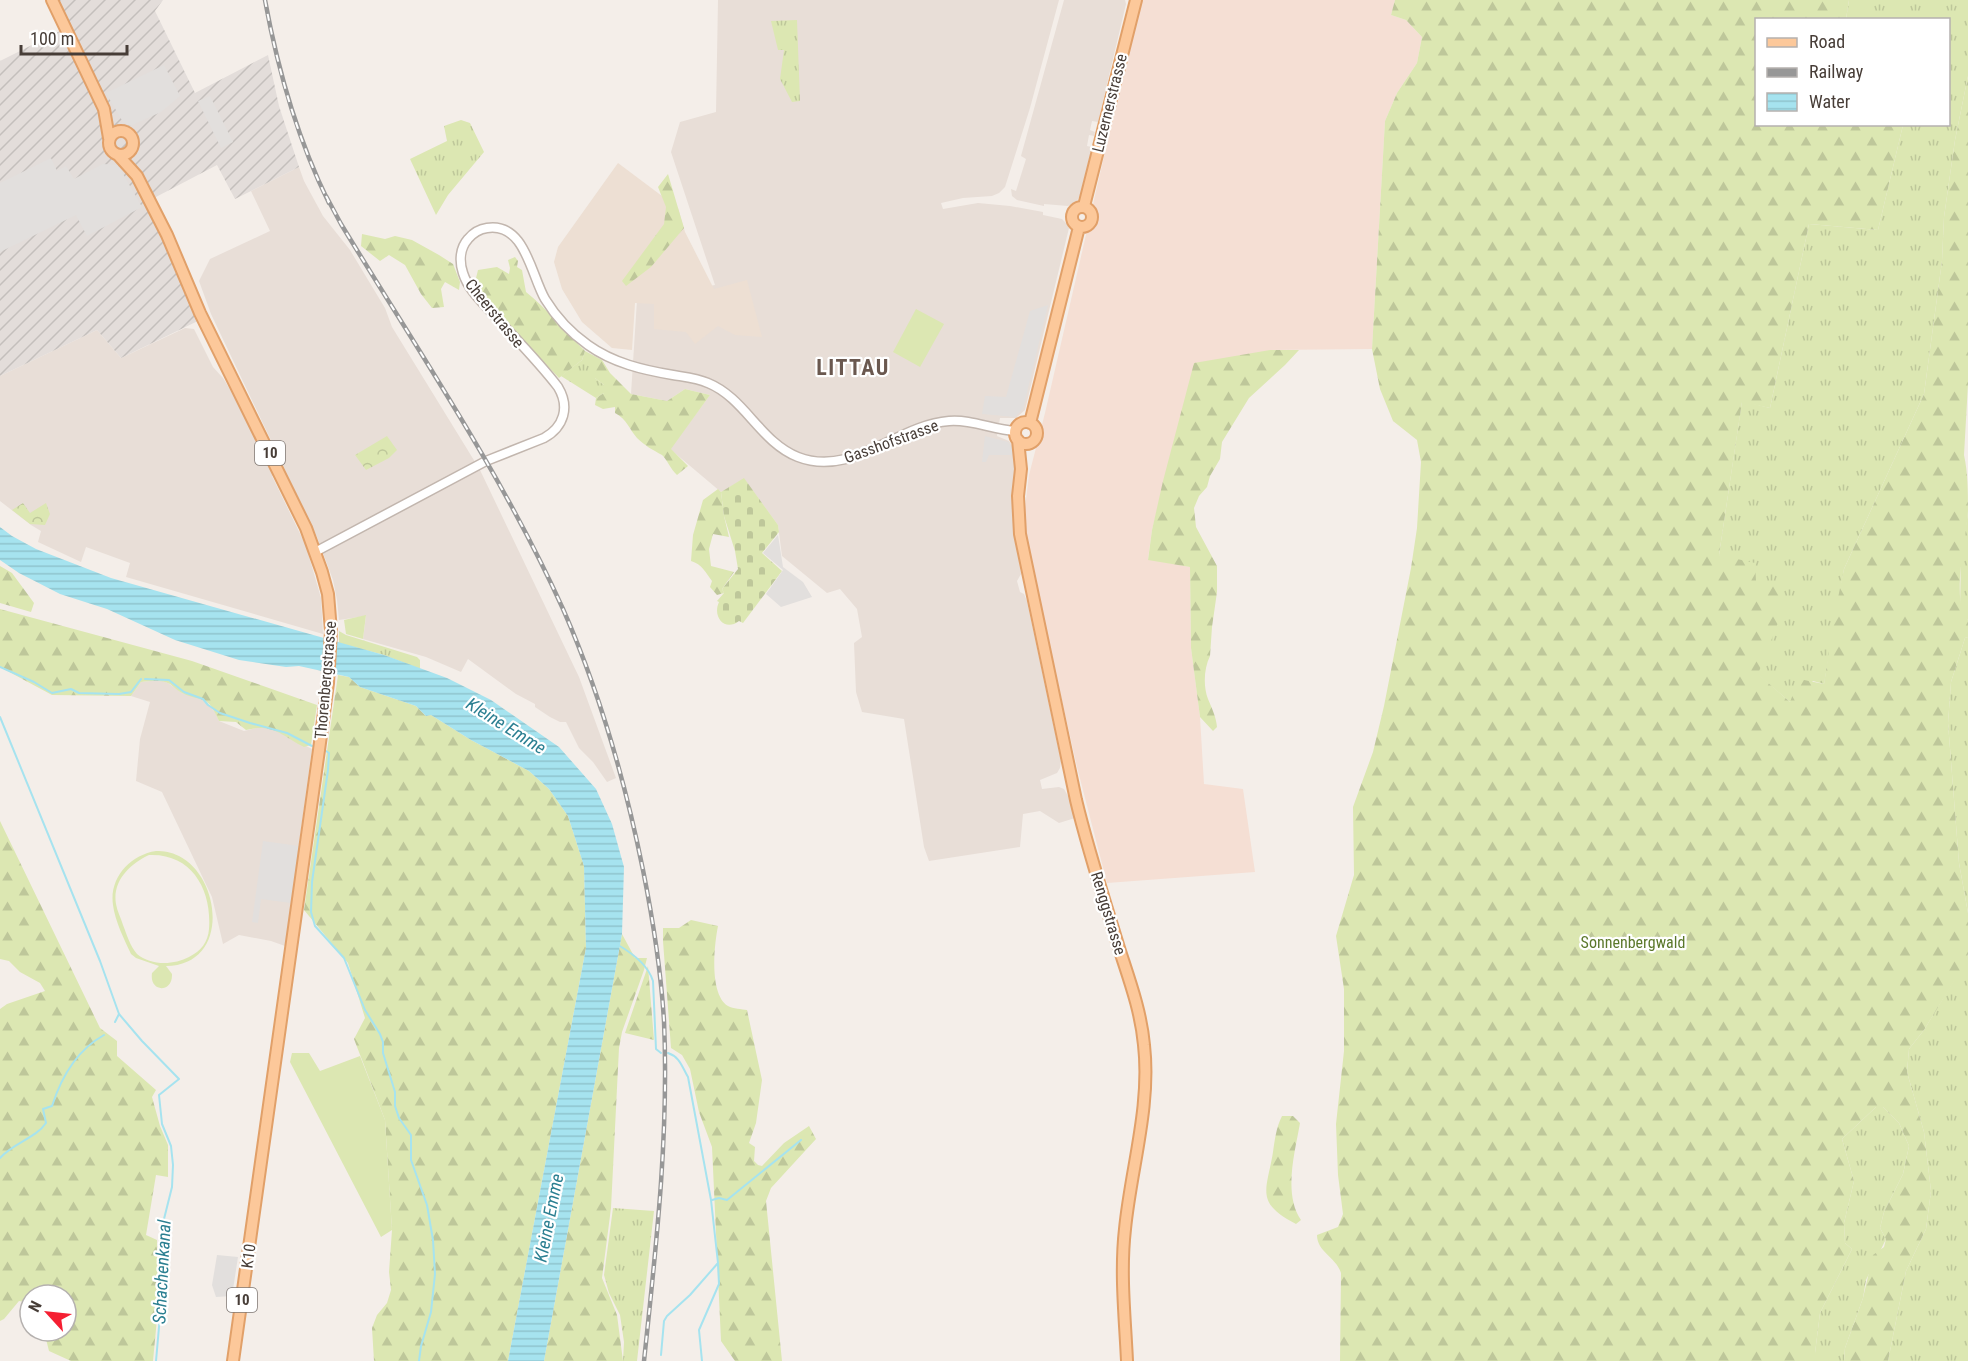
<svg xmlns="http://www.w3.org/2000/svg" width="1968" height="1361" viewBox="0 0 1968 1361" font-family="'Roboto Condensed',sans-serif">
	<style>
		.residential { fill: #e8ded7 }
		.commercial { fill: #f5dfd4 }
		.industrial { fill: url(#industrial-furrows) }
		.education { fill: #eddfd3 }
		.grass { fill: url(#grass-tufts) }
		.forest { fill: url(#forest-firs) }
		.cemetery { fill: url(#cemetery-stones) }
		.park { fill: url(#park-crowns) }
		.garden { fill: #dce7b2; fill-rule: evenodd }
		.parking { fill: #e2dfdd }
		.water { fill: url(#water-rules) }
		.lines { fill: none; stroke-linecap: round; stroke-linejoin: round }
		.stream { stroke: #a6e3ef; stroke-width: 2 }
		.minor-casing { stroke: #c2b6ae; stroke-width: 11 }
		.major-casing { stroke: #e1a069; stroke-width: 14 }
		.minor { stroke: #fff; stroke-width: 8 }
		.major { stroke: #fcc89a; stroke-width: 10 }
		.rail-casing { stroke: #979797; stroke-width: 4.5 }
		.rail { stroke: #fff; stroke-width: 2; stroke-dasharray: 7; stroke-linecap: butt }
		.labels { text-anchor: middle; stroke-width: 4.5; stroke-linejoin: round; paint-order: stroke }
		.shield { fill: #fff; stroke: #7e7773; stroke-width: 1.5 }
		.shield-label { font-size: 15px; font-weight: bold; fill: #473d37 }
		.street-label { font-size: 16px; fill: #473d37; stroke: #fff }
		.park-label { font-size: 16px; fill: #5b782b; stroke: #fff }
		.water-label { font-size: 18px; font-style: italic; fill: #2b7f91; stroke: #fff }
		.district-label { font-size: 22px; font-weight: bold; letter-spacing: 1.5px; fill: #6a584f; stroke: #fff }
	</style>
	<defs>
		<pattern id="industrial-furrows" width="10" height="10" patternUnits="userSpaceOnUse" patternTransform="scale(1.5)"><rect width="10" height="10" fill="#e3ddda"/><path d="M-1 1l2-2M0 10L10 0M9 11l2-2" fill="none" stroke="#c4bfbc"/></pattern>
		<pattern id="grass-tufts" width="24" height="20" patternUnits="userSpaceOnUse" patternTransform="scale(1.5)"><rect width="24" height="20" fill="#dce7b2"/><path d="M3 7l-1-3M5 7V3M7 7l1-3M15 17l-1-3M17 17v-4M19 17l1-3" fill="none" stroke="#bec79a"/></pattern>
		<pattern id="forest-firs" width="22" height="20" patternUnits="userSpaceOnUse" patternTransform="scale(1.5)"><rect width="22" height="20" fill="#dce7b2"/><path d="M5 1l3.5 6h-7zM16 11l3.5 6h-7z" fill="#bec79a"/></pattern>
		<pattern id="cemetery-stones" width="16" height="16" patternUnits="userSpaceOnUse" patternTransform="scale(1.5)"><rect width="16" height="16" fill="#dce7b2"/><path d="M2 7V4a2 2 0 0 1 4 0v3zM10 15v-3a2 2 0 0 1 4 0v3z" fill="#bec79a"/></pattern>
		<pattern id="park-crowns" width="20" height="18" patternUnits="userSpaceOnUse" patternTransform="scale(1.5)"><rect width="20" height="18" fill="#dce7b2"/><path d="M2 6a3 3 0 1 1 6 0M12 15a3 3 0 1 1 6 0" fill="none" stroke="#bec79a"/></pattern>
		<pattern id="water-rules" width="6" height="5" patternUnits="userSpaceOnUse" patternTransform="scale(1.5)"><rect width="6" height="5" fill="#a6e3ef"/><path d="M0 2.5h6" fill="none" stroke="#90c4ce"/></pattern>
	</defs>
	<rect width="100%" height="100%" fill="#f4eee9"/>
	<path class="residential" d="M718,0H1059L1030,108L1005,187L999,193L992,196L963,198L941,203L943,209L978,203L1010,206L1043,212V215L1062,219L1067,224L1069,228L1025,410L1016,418H1000L997,436L1009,441L1015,449L1012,514L1021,574L1017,581L1020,592L1024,594L1027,601L1061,761L1060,768L1057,773L1040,780L1042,789L1059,787L1064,789L1068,796L1075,818L1059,823L1040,811L1023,814L1020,847L929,861L924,847L904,719L862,712L856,692L854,643L862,637L857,609L840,589L827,593L782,556L778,525L744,479L721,492L670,449L710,395L685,389L667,401L631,394L637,300L715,285L671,152L680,122L716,112Z
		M1064,0H1125L1126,4L1098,122L1092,121L1090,130L1095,132L1094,136L1089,135L1087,146L1092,147L1080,195L1077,201L1068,206L1044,204V206L1017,200L1012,196L1011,189L1016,191L1026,159L1021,156Z
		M299,167L304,181L323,216L350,250L385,308L392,327L480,470L579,677L616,778L607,782L593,762L579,748L566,722H560L550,717L535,707V704L516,694L468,659L461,672L426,657L363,639L366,616L339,620L337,600L333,580L317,537L211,314L199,281L210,259L270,231L251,191Z
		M185,328L194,329L213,367L223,378L247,417L265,461H268L274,475L272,476L309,552L308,553L321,598L323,634L126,577L130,563L86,547L81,562L38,542L41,531L31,525L0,501V376L97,330L121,358Z
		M160,680L168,683L182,693L204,699L215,712L219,721L244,731L260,727L275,730L312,749L285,946L271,941L239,935L223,944L212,897L162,792L136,781L140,739L150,702L131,696L141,682Z"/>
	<path class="commercial" d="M1140,0H1395L1391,15L1406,20L1422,37L1417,63L1397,93L1385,121L1372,349L1270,350L1171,455L1152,530L1148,559L1190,567L1191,648L1200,717L1204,784L1243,789L1255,872L1107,883L1077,767L1027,546L1025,508L1029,475L1045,413Z"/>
	<path class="industrial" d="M52,0H163L155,11L195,93L268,55L279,106L299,167L235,199L217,165L154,198L200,320L121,358L97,330L0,376V61L66,28Z"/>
	<path class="education" d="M618,163L678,208L685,232L714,289L747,280L762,337L735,335L718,326L695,344L686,332L654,329V304L635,303L632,350L612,348L582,322L562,289L554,262L558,247Z"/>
	<path class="grass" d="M1849,0H1968V76L1955,140L1944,217L1942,261L1924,394L1844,569L1824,684L1813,681L1790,702L1757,674L1784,605L1719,555L1742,401L1770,408L1809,224L1878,230L1903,125L1948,124V20L1846,19Z
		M797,20L800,101L792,102L780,79L784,50H778L771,21Z
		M461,120L470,123L484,152L448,195L436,215L410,159L447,141L444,126Z
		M585,351L602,360L597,361L595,378L604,385V393L596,398L561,376L582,360Z
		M1968,513V620L1965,618L1960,608L1961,556Z
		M339,631L346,635L417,657L420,660V669L384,655L339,643Z
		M1968,637V913L1959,863L1948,723L1951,682L1965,638Z
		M1968,954V1361H1888L1906,1271L1926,1229L1931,1191L1924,1132L1907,1072L1909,1049L1924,1030L1965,962Z
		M1876,1107H1883L1899,1123L1909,1146L1903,1174L1884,1212L1880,1228L1886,1239L1866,1280L1863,1298L1845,1348L1844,1361H1815V1353L1820,1313L1852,1249L1845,1243L1844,1223L1854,1181L1842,1139Z
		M613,1208L654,1211L637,1361H623L624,1342L620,1315L609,1293L604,1275Z"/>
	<path class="forest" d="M1395,0H1849L1846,19L1756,20V124L1903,125L1878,230L1809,224L1770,408L1742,402L1719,555L1755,563L1756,581L1777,586L1785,605L1758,674L1790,702L1799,679L1824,684L1834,617L1844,569L1924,394L1942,261L1944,217L1955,140L1968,76V384L1964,455C1968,473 1968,493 1968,511C1967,535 1950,604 1968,620V637L1965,638L1951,682L1948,723L1959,863L1968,913V954L1966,962L1924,1030L1909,1049L1907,1072L1924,1132L1931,1191L1926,1229L1906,1271L1888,1361H1844L1845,1348L1863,1298L1873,1255L1884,1247L1886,1239L1880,1228L1884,1212L1903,1174L1909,1146L1899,1123L1883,1107H1876L1842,1139L1854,1181L1844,1223L1845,1243L1852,1249L1820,1313L1815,1353V1361H1340L1341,1273C1336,1257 1317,1252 1317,1235L1338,1227L1343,1214L1338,1175L1336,1124L1344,1051V989L1336,936L1354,875L1353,807L1373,752L1384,706L1411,568L1417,528L1421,462L1417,440L1393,421L1380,389L1372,349L1385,121L1397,93L1417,63L1422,37L1406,20L1391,15Z
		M668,174L684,228L651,267L626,286L622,281L664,224L666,207L658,187Z
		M362,234L385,239L395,236L412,240L439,255L453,264L460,282L459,290L445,282L441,289L444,307L432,308L421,294L405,265L389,255L380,261L361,246Z
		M515,257L518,261L517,267L522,270L526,292C547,309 565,331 585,351L582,360L559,378C530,348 497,317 475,282L478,270L497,267L509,274L510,268L508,260Z
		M1270,350H1299L1285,365L1249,398L1222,442L1220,459L1210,476L1207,487L1199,496L1194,508L1196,527L1217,566V592L1212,627L1210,656C1204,668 1203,686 1208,699C1212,709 1216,716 1217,727L1213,731L1200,717L1191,648L1190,567L1148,560L1152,530L1163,481L1194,363Z
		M597,360H602L610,373L631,394L667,401L685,389L710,395L671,449L688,466L677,475C671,470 666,458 662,455C653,450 645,446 637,438C629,429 627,419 615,413V407L603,409L595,405L596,398L604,393V385L595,378L592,369Z
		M718,489L721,492L724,516L729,537L713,534L709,549L711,566L734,572L722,589L724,593L717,595L710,587L712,581C706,573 702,564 691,561L693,535L703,500Z
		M0,566L12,573L34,603L31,612L0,603Z
		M0,609L192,661L317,705L311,745L304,747C282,736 273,723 246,730L236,722L219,721C207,693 203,703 182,693C178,691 174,687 170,684C161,679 151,681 141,682L131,696L52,695L0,667Z
		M338,675L349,677L360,687L416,706L426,716L431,715L471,740L529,771L549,789L568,816L584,866L586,948L508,1361H374L372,1328L377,1315L387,1303L391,1290L389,1272L392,1230L385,1120L354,1039L365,1018L348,963L304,910Z
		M0,821L100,1028L117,1041V1056L156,1090L152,1097L160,1126L168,1145V1177L156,1175L146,1235L157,1240L158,1308L153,1361H71L49,1351L44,1331H66V1295H30V1303L19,1301L4,1319L0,1321V1009L7,1004L45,991L40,983L20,972L9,961L0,959Z
		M691,920L718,926C714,946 709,994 728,1006C733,1009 742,1009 747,1010L762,1080L756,1123L749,1143L755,1147L754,1161L758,1165L762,1166L784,1143L809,1126L816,1139L771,1188L766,1201L782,1361H735L721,1341L712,1147L699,1112L690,1069L682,1055L671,1048L663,941V928H679Z
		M622,934L635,958H647L644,970L622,1032L619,1048L611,1208L602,1278L617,1315L623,1361H544Z
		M648,966L654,1040L625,1033Z
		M1282,1116H1293L1300,1123C1295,1152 1283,1194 1301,1220L1296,1224C1254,1202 1267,1190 1273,1152C1275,1139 1276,1128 1282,1116Z"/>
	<path class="cemetery" d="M744,478L778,525L779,532L762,553L782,571L743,623L739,621C725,632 712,617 719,602L717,601L724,593L722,589L738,569L735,551L724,516L721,492Z"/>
	<path class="park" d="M387,436L397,450L389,458L366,470L355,455Z
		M23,503L30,513L46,503L50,514L45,525L30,524L12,510Z"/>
	<path class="garden" d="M916,309L944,324L920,367L893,352Z
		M366,615L363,639L346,634L344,620Z
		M156,851C164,851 171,852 179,856C222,878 230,965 166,966L172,974C173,993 149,993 152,973L159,966L136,958L131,954C124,939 115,921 113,905C109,878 130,855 156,851ZM149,855C192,853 212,890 209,929C208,942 201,951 189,957C174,965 151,966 137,954C130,946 127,935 123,925C121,918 117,911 116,904C112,881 130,864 149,855Z
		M292,1053H309L320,1071L360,1056L385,1120L392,1230L381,1237L290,1062Z"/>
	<path class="parking" d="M164,65L180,96L161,112L130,126L123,122L106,93Z
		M210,96L233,142L221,148L198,101Z
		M51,158L57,171L66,166L74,179L103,164L118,165L142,207L87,236L76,215L0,252V183Z
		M1048,305L1023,409L1015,417L982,414L985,396L1006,397L1030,311Z
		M985,436L1008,442L1013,448L1014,455H989L986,462H982Z
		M778,535L783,567L803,582L812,597L781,607L766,594L783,570L763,553Z
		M263,841L299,846L291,903L261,899L258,923L252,922Z
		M217,1255L238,1257L232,1296L216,1297L212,1285Z"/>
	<path class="water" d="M0,527L12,536L36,549L111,578L384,655L447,678L491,700L559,747L596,789L612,824L624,867L622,934L544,1361H508L586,948L584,866L568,816L549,789L529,771L471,740L431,715L426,716L416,706L360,687L349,677L299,666L286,667L239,660L175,640L107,609L60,594L19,573L0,560Z"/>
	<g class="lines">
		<path class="stream" d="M0,667L34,682L52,693L71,689L79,693L119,694L131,692L141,679
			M145,679L169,680L184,692L203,699L208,705L220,713L250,723L287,733L312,746
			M0,717L100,961L119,1014L142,1041L179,1079L159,1095L162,1124L171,1146L173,1165L172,1187L164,1219L160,1250L162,1293L156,1361
			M326,751L329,753L328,770L312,882L311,912L315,926L344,958L365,1010L380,1034L383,1042V1053L395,1092V1106L399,1118L411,1135V1160L427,1205L433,1240L435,1274L431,1312L421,1346L419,1361
			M618,945C632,953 648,965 653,981L656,1049L661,1053
			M115,1022L119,1014
			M668,1053C680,1057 682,1067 688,1077L711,1200L718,1263L719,1284L699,1330L702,1361
			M0,1158C13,1143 36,1138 46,1123L43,1109L52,1106C61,1078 77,1050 104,1035
			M712,1200L719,1198L727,1200L801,1140
			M661,1355L664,1321L667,1316L690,1295L718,1263"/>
		<g class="minor-casing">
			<path id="minor" d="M315,552L486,461L544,438C564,427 570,407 558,387C538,361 514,337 492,313C481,301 468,289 463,273C459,261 460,248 468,239C473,233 480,229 487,228C525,222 531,275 545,299C556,317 571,333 588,345C613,363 643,370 673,375C685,377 697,378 708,383C745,398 760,442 798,457C852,478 897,425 949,421C972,419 993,430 1016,431"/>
		</g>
		<g class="major-casing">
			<path id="major" d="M52,0L104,109L109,138
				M109 143a12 12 0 1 1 24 0a12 12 0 1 1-24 0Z
				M118,155L137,176L167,235L200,313L306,528L322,572L328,594L331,631L328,683L319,750L233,1361
				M1084,206L1136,0
				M1072 217a10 10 0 1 1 20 0a10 10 0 1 1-20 0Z
				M1015 433a11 11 0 1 1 22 0a11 11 0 1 1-22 0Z
				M1030,423L1079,227
				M1018,440L1021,469L1018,496L1020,534L1076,800C1088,850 1104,899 1119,948C1129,979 1141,1011 1144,1045C1151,1107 1131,1168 1125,1229C1120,1273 1125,1317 1127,1361"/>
		</g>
		<use href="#minor" class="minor"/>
		<use href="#major" class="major"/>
		<g class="rail-casing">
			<path id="rail" d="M265,0C278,71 297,138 329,203
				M326,196L341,224C418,351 502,474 563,609C600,693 625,781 643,870C653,920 661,971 664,1021C669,1135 656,1248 644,1361"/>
		</g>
		<use href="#rail" class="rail"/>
	</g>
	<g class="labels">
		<g class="shield">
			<rect x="255" y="441" width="30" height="24" rx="4.5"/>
			<rect x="227" y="1288" width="30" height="24" rx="4.5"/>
		</g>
		<g class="shield-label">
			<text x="270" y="458">10</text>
			<text x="242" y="1305">10</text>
		</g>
		<g class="street-label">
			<text transform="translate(1109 103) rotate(-76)" y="6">Luzernerstrasse</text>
			<text transform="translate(495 313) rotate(51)" y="6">Cheerstrasse</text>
			<text transform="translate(891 441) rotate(-20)" y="6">Gasshofstrasse</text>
			<text transform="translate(325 680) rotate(-85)" y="6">Thorenbergstrasse</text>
			<text transform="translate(1109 913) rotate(73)" y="6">Renggstrasse</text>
			<text transform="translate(248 1256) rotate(-82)" y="6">K10</text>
		</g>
		<g class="park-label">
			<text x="1633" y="948">Sonnenbergwald</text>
		</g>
		<g class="water-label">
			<text transform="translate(506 726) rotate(32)" y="6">Kleine Emme</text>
			<text transform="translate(549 1218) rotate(-79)" y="6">Kleine Emme</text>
			<text transform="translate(162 1272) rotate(-87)" y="6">Schachenkanal</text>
		</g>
		<g class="district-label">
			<text x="853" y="375">LITTAU</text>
		</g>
	</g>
	<rect x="1755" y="18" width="195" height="108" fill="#ffffff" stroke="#b5b1af" stroke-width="1.5"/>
	<rect x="1767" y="38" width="30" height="9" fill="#fcc89a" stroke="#b5b1af" stroke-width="1.5"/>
	<text x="1809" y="48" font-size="18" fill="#473d37">Road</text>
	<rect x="1767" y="68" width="30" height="9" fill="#979797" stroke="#b5b1af" stroke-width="1.5"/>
	<text x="1809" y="78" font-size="18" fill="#473d37">Railway</text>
	<rect x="1767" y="93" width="30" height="18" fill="url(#water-rules)" stroke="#b5b1af" stroke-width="1.5"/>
	<text x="1809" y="108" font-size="18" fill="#473d37">Water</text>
	<g transform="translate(48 1313) rotate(297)"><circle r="28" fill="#ffffff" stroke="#b5b1af" stroke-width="1.5"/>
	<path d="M0-4.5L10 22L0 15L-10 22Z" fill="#f51f32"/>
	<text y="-9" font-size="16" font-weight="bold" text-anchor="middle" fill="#473d37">N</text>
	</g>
	<path d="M21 45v9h106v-9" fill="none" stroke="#473d37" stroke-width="3"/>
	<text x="30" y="45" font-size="18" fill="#473d37" stroke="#ffffff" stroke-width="4.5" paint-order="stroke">100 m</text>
</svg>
